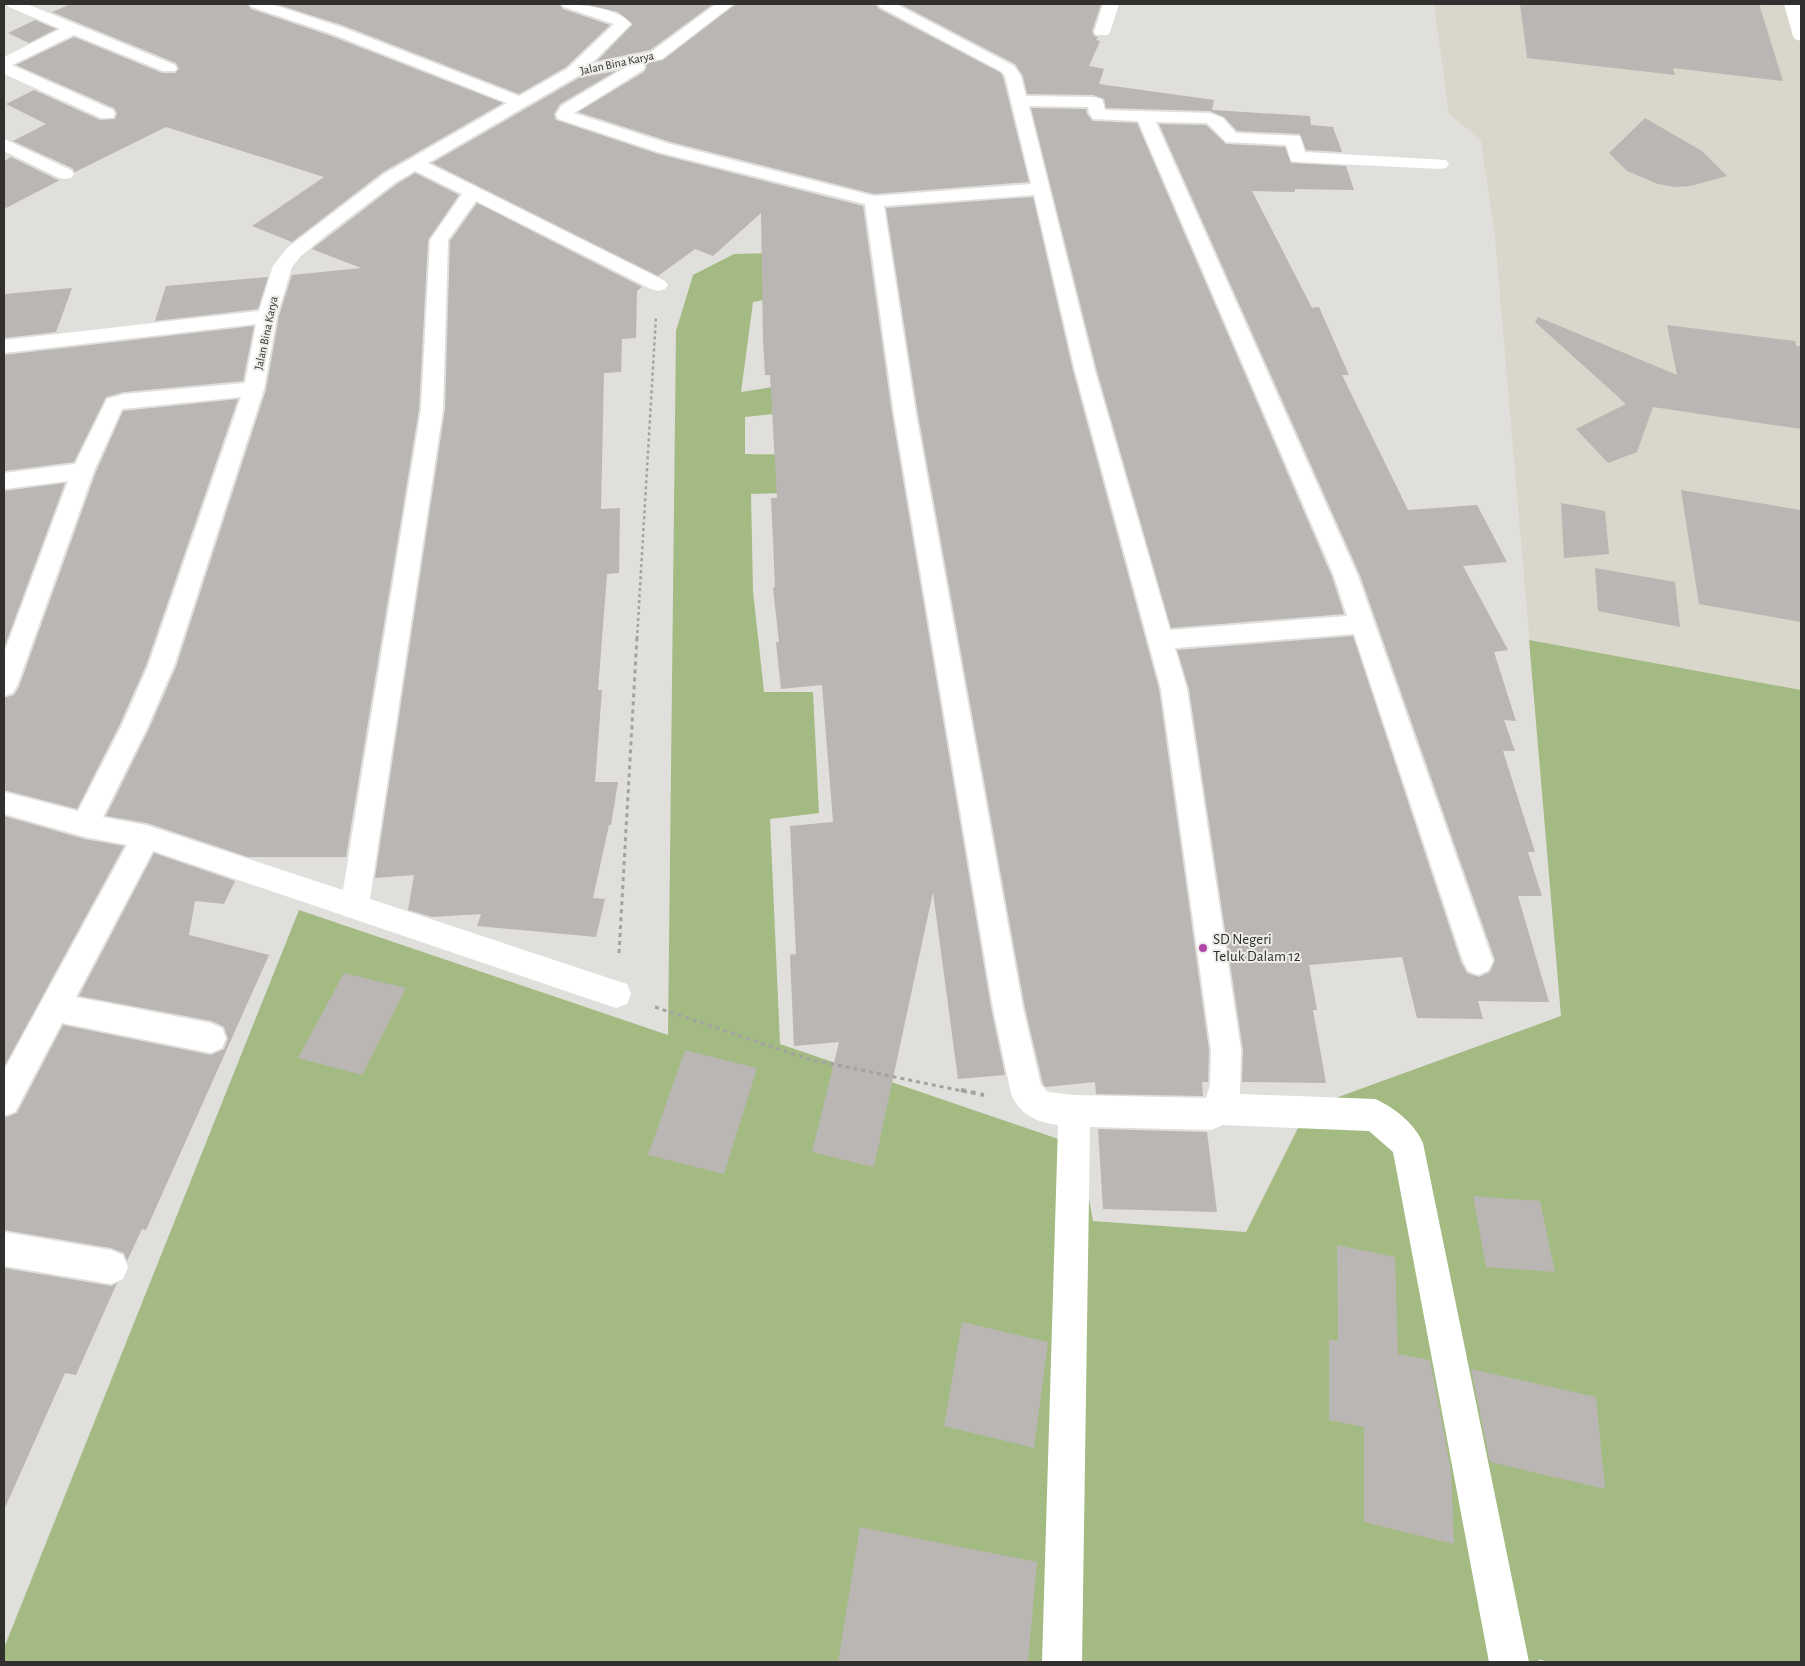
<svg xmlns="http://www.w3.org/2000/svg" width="1805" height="1666" viewBox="0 0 1805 1666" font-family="'Alegreya Sans',sans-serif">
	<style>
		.built { fill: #d9d6cb }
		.green { fill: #a3bb82 }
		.building { fill: #b9b6b4 }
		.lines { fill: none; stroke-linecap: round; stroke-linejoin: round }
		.path-far2 { stroke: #a3a2a0; stroke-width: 2.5; stroke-dasharray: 3 3; stroke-linecap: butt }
		.path-far1 { stroke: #a3a2a0; stroke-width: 3; stroke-dasharray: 4 4; stroke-linecap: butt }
		.path { stroke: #a3a2a0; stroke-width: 4; stroke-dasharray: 5 5; stroke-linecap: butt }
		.minor { fill: #fff; fill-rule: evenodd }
		.poi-dot { fill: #b046a8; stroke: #eeede9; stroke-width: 2 }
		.labels { text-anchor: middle; stroke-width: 4; stroke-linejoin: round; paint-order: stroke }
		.far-street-label { font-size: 12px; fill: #31302f; stroke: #eeede9 }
		.poi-label { font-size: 15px; fill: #31302f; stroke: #eeede9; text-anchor: start }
	</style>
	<rect width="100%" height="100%" fill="#e0dfdc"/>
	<path class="built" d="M1434,4H1801V1030L1559,985L1495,237L1481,140L1449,114Z"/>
	<path class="green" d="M773,253V298L753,302L741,392L870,372L878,403L745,417V454L842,456L846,491L751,494L753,591L764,692H813L819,813L770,819L780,1044L1079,1146L1093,1221L1246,1232L1308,1108L1561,1016L1529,640L1801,690V1662H1548L1539,1659V1662H4V1648L299,910L668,1035L676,331L693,275L734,254Z"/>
	<path class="building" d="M71,4H247L251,9L331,36L503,103L383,172L292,242L252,226L324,177L166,127L75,172L72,168L13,141L46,124L6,104L34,90L100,120L115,119L117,113L114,108L16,65L74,37L162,73H175L179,69L176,63L52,12Z
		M276,4H559L563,9L610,25L566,67L519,94L345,26Z
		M584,4H713L650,50L597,61L633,24L618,12Z
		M736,4H875L879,9L1001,73L1003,77L1029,182L874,194L671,142L578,112L644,72L647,67L645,64L663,60Z
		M900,4H1101L1092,31L1094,36L1098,37L1096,40L1100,41L1089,66L1104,69L1099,84L1214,100L1212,110L1310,116L1311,125L1333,127L1342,152L1306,150L1300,134L1237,131L1224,117L1210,111L1106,108L1104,99L1093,95L1027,94L1023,76L1015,64Z
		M1520,4H1759L1783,81L1673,68L1675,75L1527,58Z
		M35,20L56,29L29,43L8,33Z
		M616,71L560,104L554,114L556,120L658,154L863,206L892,414L991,1008L1005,1075L958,1079L933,892L874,1167L812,1152L839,1042L794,1046L790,955L796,954L790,826L833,822L822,685L781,689L776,642H779L773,588L775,587L771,498H777L770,375H765L763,339L761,213L713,256L695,249L658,276L432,163L579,78Z
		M1031,108L1086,109L1087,114L1093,121L1137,123L1332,577L1344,614L1171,628L1097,371Z
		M1645,118L1702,151L1727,176L1691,186L1675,187L1658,184L1627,171L1609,153Z
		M1159,124L1206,125L1226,144L1285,147L1291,163L1346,166L1354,190L1295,189V192L1252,191L1312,308L1319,307L1349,375H1342L1408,510L1477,505L1507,562L1463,566L1508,650L1494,652L1516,721L1504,720L1515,751H1503L1535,852H1528L1542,896H1518L1549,1002L1478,1001L1483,1019L1417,1018L1402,957L1309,965L1317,1010H1313L1326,1083L1242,1082L1243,1050L1189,689L1177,650L1353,636L1461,962L1467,973L1479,977L1490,972L1495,960L1360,575Z
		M11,157L58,180H60L4,209V161Z
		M415,173L459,195L428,240L419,409L346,857H248L147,823L106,816L149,729L176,667L266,390L279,316L292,275L361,268L312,249L397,184Z
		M1033,197L1073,371L1159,689L1209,1050L1208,1082H1202L1203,1096L1096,1094L1095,1082L1046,1087L1043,1084L1025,1008L918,414L886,208Z
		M477,203L642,287L637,291L636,338L622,339L621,372L604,373L601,509L620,508L619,573L607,574L598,690H602L595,782H618L611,825H609L593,898L605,899L596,937L477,926L481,914L432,917L408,910L414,875L375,878L445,409L450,241Z
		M268,277L258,309L155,321L166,286Z
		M72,288L56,332L4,338V294Z
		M1538,317L1677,375L1667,325L1795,341L1796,346H1801V429L1653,407L1637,452L1608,463L1576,429L1626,404L1535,322Z
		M254,326L243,381L124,392L106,397L74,462L4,471V355Z
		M238,399L146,665L119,726L77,809L4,790V698L14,695L19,687L96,472L123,411Z
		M65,483L4,648V491Z
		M1681,490L1801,510V622L1699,604Z
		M1561,503L1605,511L1609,554L1564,558Z
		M1595,568L1675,582L1680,627L1598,611Z
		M4,816L84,839L124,846L4,1067Z
		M154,853L235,881L224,904L195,901L189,935L269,955L146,1230L142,1229L127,1261L124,1253L111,1248L4,1230V1118L17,1113L63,1025L211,1055L224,1049L228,1039L224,1027L212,1021L79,996Z
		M344,973L406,988L362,1075L298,1058Z
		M685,1050L757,1068L724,1174L648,1155Z
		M1098,1129L1207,1132L1217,1212L1103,1209Z
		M1473,1196L1540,1201L1555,1272L1486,1267Z
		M1337,1245L1395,1257L1398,1354L1430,1360L1451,1471L1454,1544L1364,1522V1427L1329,1420V1339L1338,1341Z
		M4,1268L111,1286L117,1283L76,1375L65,1373L4,1510Z
		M962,1322L1048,1342L1034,1448L944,1426Z
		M1471,1369L1596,1397L1605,1489L1490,1462Z
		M860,1527L1037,1562L1028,1662H838Z"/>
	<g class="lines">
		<path class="path-far2" d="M637,639L656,316"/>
		<path class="path-far1" d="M619,953L637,637
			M655,1007L808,1059L967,1092"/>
		<path class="path" d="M961,1090L984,1095"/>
		<path class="minor" d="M6,4H27L175,65L177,68L175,71H163L74,35L12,65L113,110L115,114L113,118H101L4,74V57L60,29L9,7Z
			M249,4H271L344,28L519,96L567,69L614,24L564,7L561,4C580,4 619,8 631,24L591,64L651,52L716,4H734L662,59L642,63L645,67L643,70L574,113L670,144L874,196L1031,184L1005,76L1002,72L880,7L877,4H896L1014,66L1021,76L1026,96L1093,97L1102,99L1105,110L1210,113L1223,118L1236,133L1300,136L1305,152L1446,160L1449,164L1446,168L1440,169L1297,162L1291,161L1286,145L1226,142L1207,123L1156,122L1358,576L1493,961L1488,971L1478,975L1468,971L1463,961L1354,634L1175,648L1187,689L1241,1050L1240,1094L1375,1099C1394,1107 1415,1124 1423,1143L1529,1662H1489L1393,1152L1369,1131L1223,1125L1211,1130L1090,1127L1082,1662H1042L1058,1125C1036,1122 1020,1115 1011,1094L993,1008L894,414L865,204L658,152L558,119L556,115L561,106L626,67L578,76L428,163L665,281L668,285L665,289L658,291L651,289L476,201L448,240L443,409L370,899L627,984L631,994L627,1004L616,1008L153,851L76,997L211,1023L222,1028L226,1038L222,1048L211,1053L62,1023L15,1112L4,1116V1070L127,845L85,837L4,814V792L78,811L121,727L148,666L241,397L122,409L94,471L17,686L13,693L4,696V653L68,481L4,489V473L75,464L107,399L124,394L245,383L256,324L4,353V340L259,311L273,266L287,248L384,174L507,103L332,34L252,7ZM1029,106L1088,107L1089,113L1093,119L1138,121L1334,576L1347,616L1170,630L1095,371ZM415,171L462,194L430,240L421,409L343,890L146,825L103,817L147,728L174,666L264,389L277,316L292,267L301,256L325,236L396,182ZM1034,195L1075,371L1161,689L1211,1050L1210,1085L1206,1098L1074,1095L1048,1092L1041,1085L1023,1008L916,414L884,206Z
			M1103,4H1119L1110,32L1108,35H1096L1094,32Z
			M1784,4H1800L1801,41L1795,39L1793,36Z
			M4,139L71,170L74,174L71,178L65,179L59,178L4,151Z
			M4,1232L111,1250L123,1255L128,1267L123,1279L111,1284L4,1266Z"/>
	</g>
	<circle class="poi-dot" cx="1203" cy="948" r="5"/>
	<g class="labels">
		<g class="far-street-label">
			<text transform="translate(617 63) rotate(-12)" y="4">Jalan Bina Karya</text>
			<text transform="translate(266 333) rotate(-78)" y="4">Jalan Bina Karya</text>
		</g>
		<g class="poi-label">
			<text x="1213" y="944">SD Negeri<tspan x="1213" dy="17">Teluk Dalam 12</tspan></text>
		</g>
	</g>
	<rect width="1805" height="1666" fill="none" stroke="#31302f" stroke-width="10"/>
</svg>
